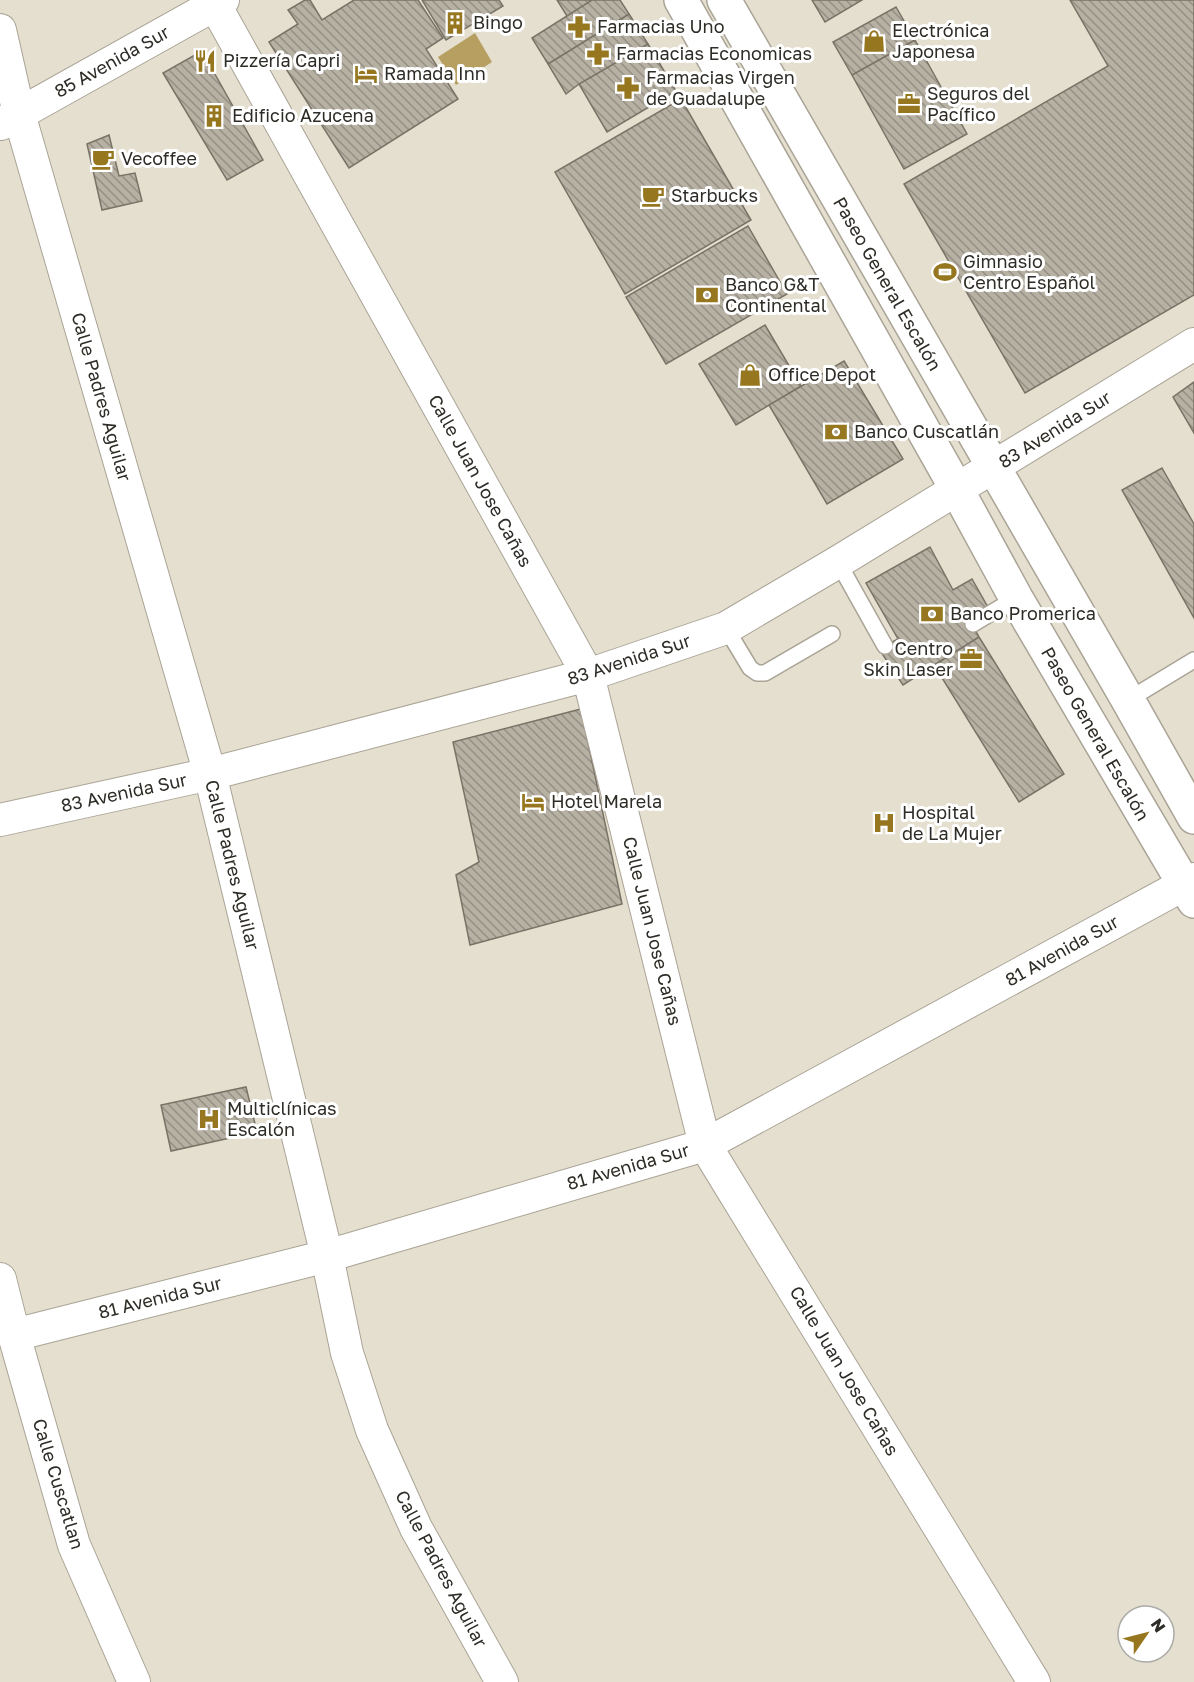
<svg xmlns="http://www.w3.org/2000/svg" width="1194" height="1682" viewBox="0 0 1194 1682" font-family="'Golos Text',sans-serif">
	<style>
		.water { fill: #b79f62 }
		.building { fill: url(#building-back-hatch); stroke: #797366; stroke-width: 1.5 }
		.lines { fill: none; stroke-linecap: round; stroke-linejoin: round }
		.service-casing { stroke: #aaa496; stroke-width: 18 }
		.minor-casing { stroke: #aaa496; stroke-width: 34 }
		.secondary-casing { stroke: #aaa496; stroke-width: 36 }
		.service { stroke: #fff; stroke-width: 15 }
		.minor { stroke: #fff; stroke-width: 32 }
		.secondary { stroke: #fff; stroke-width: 33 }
		.labels { text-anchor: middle; stroke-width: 6; stroke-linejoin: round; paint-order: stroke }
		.poi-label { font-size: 18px; fill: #2e2c26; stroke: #fff; text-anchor: start }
		.street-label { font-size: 18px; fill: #2e2c26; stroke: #fff }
	</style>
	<defs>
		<pattern id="building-back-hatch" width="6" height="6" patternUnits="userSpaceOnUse" patternTransform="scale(1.5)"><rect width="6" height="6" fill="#b7b1a3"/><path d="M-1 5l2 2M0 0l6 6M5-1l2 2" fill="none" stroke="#959085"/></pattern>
	</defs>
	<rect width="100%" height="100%" fill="#e5dfd0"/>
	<path class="water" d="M475,33L492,62L456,85L438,57Z"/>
	<path class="building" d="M305,0H310L322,20L354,0H418L443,38L426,49L458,99L349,168L269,42L298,24L288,10Z
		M422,0H499L503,6L446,40Z
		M557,0H592L567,16Z
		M592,0H620L629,14L548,64L532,38Z
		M812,0H862L825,22Z
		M1070,0H1194V295L1025,393L904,184L1108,66Z
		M896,7L915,40L852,75L833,42Z
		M629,14L648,44L579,84L566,94L548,64Z
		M915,40L967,134L904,169L852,75Z
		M648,44L676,91L607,132L579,84Z
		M202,51L263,160L227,180L163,73Z
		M681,99L751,220L625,294L555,172Z
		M109,135L119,176L135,173L142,201L102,210L87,144Z
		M748,226L787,294L666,364L626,297Z
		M765,325L801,386L736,425L699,364Z
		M844,361L903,459L827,504L769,405Z
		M1194,382V433L1173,397Z
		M1162,468L1194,524V618L1122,490Z
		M930,547L953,590L972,579L989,609L970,620L979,637L903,685L879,649L898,639L866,583Z
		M979,637L1064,774L1019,802L934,665Z
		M581,709L622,904L470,945L456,875L479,862L453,742Z
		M246,1087L257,1132L171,1151L161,1105Z"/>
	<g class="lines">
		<g class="service-casing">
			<path id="service" d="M838,562L885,646
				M973,624L1016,598
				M726,628L750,668L757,673H765L832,634
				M1128,700L1194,660"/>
		</g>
		<g class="minor-casing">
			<path id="minor" d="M215,5L588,675L705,1145L1034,1682
				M0,30L19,114L210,774L327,1256L347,1353L372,1430L416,1528L502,1682
				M1,124L223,0
				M0,820L210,774L588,675L726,628L838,562L1194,344
				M0,1279L14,1335L74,1545L134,1682
				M14,1335L327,1256L705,1145L1194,879"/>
		</g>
		<g class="secondary-casing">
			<path id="secondary" d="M681,0L956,488L1016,598L1194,901
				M724,0L1128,700L1194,817"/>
		</g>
		<use href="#service" class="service"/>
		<use href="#minor" class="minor"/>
		<use href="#secondary" class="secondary"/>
	</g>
	<defs>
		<g id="building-bare" transform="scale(1.8)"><path d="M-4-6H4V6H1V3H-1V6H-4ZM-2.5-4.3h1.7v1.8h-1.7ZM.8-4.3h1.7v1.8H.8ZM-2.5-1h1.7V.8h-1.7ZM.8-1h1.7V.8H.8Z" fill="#96771f" stroke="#fff" stroke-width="2.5" paint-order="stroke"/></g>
		<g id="pharmacy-bare" transform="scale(1.8)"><path d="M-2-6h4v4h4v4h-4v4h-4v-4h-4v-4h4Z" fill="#96771f" stroke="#fff" stroke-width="2.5" paint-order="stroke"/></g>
		<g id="shop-bare" transform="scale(1.8)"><path d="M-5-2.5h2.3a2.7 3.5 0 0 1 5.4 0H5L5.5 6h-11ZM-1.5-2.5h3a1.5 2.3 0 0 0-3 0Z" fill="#96771f" stroke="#fff" stroke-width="2.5" paint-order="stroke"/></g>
		<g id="restaurant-bare" transform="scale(1.8)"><path d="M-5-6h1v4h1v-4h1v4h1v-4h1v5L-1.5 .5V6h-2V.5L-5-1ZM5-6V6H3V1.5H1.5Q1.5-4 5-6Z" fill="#96771f" stroke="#fff" stroke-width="2.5" paint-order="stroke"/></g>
		<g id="hotel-bare" transform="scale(1.8)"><path d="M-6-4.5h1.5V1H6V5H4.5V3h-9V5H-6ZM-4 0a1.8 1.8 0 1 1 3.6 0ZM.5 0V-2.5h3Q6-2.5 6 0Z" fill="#96771f" stroke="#fff" stroke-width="2.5" paint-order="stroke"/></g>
		<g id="office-bare" transform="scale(1.8)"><path d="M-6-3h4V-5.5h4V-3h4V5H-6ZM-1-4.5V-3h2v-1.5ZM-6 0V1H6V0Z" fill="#96771f" stroke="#fff" stroke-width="2.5" paint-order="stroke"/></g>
		<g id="cafe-bare" transform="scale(1.8)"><path d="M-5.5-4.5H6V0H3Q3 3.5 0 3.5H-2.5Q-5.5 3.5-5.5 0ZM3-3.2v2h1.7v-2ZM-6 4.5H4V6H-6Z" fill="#96771f" stroke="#fff" stroke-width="2.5" paint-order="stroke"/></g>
		<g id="stadium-bare" transform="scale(1.8)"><path d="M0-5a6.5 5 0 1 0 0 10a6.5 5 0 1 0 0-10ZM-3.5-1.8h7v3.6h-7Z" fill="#96771f" stroke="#fff" stroke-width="2.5" paint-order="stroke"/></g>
		<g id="bank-bare" transform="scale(1.8)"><path d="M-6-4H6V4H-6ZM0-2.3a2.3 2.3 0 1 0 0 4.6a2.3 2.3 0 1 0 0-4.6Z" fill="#96771f" stroke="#fff" stroke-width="2.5" paint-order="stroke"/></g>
		<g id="hospital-bare" transform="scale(1.8)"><path d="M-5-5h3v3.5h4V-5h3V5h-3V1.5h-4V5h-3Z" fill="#96771f" stroke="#fff" stroke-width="2.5" paint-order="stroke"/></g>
	</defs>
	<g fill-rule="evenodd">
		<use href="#building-bare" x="455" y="23"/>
		<use href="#pharmacy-bare" x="579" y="27"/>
		<use href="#shop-bare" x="874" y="41"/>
		<use href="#pharmacy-bare" x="598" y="54"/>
		<use href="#restaurant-bare" x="205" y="61"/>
		<use href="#hotel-bare" x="366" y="74"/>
		<use href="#pharmacy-bare" x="628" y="88"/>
		<use href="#office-bare" x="909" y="104"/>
		<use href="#building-bare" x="214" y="116"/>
		<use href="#cafe-bare" x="103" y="159"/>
		<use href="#cafe-bare" x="653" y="196"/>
		<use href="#stadium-bare" x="945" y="272"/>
		<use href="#bank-bare" x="707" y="295"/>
		<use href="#shop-bare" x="750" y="375"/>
		<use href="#bank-bare" x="836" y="432"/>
		<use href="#bank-bare" x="932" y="614"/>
		<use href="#office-bare" x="971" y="659"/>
		<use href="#hotel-bare" x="533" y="802"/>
		<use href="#hospital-bare" x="884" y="823"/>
		<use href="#hospital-bare" x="209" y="1119"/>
	</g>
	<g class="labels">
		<g class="poi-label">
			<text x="473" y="29">Bingo</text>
			<text x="597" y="33">Farmacias Uno</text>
			<text x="892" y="37">Electrónica<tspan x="892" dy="21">Japonesa</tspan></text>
			<text x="616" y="60">Farmacias Economicas</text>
			<text x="223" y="67">Pizzería Capri</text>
			<text x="384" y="80">Ramada Inn</text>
			<text x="646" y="84">Farmacias Virgen<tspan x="646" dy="21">de Guadalupe</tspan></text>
			<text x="927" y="100">Seguros del<tspan x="927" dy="21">Pacífico</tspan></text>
			<text x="232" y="122">Edificio Azucena</text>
			<text x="121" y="165">Vecoffee</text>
			<text x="671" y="202">Starbucks</text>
			<text x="963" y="268">Gimnasio<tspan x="963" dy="21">Centro Español</tspan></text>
			<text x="725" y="291">Banco G&amp;T<tspan x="725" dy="21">Continental</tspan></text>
			<text x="768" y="381">Office Depot</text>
			<text x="854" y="438">Banco Cuscatlán</text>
			<text x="950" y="620">Banco Promerica</text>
			<text x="953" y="655" text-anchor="end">Centro<tspan x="953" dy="21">Skin Laser</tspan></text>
			<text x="551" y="808">Hotel Marela</text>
			<text x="902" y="819">Hospital<tspan x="902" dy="21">de La Mujer</tspan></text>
			<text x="227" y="1115">Multiclínicas<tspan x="227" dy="21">Escalón</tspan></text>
		</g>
		<g class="street-label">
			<text transform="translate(112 62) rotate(-29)" y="6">85 Avenida Sur</text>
			<text transform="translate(887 284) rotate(60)" y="6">Paseo General Escalón</text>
			<text transform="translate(101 397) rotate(74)" y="6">Calle Padres Aguilar</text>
			<text transform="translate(1055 430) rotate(-32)" y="6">83 Avenida Sur</text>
			<text transform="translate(480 481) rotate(61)" y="6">Calle Juan Jose Cañas</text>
			<text transform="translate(629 660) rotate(-18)" y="6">83 Avenida Sur</text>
			<text transform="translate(1095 734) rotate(60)" y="6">Paseo General Escalón</text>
			<text transform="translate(124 793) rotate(-12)" y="6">83 Avenida Sur</text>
			<text transform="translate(232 865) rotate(76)" y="6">Calle Padres Aguilar</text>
			<text transform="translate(652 931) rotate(76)" y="6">Calle Juan Jose Cañas</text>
			<text transform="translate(1062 951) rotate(-29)" y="6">81 Avenida Sur</text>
			<text transform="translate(628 1167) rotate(-16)" y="6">81 Avenida Sur</text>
			<text transform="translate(160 1298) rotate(-14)" y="6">81 Avenida Sur</text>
			<text transform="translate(844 1371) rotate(59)" y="6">Calle Juan Jose Cañas</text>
			<text transform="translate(58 1484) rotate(73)" y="6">Calle Cuscatlan</text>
			<text transform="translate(441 1569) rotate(62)" y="6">Calle Padres Aguilar</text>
		</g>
	</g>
	<g transform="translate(1146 1634) rotate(55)"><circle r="28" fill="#ffffff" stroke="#ababa8" stroke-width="1.5"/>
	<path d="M0-4.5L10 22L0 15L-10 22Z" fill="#96771f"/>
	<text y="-9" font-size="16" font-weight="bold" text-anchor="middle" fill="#2e2c26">N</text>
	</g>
</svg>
